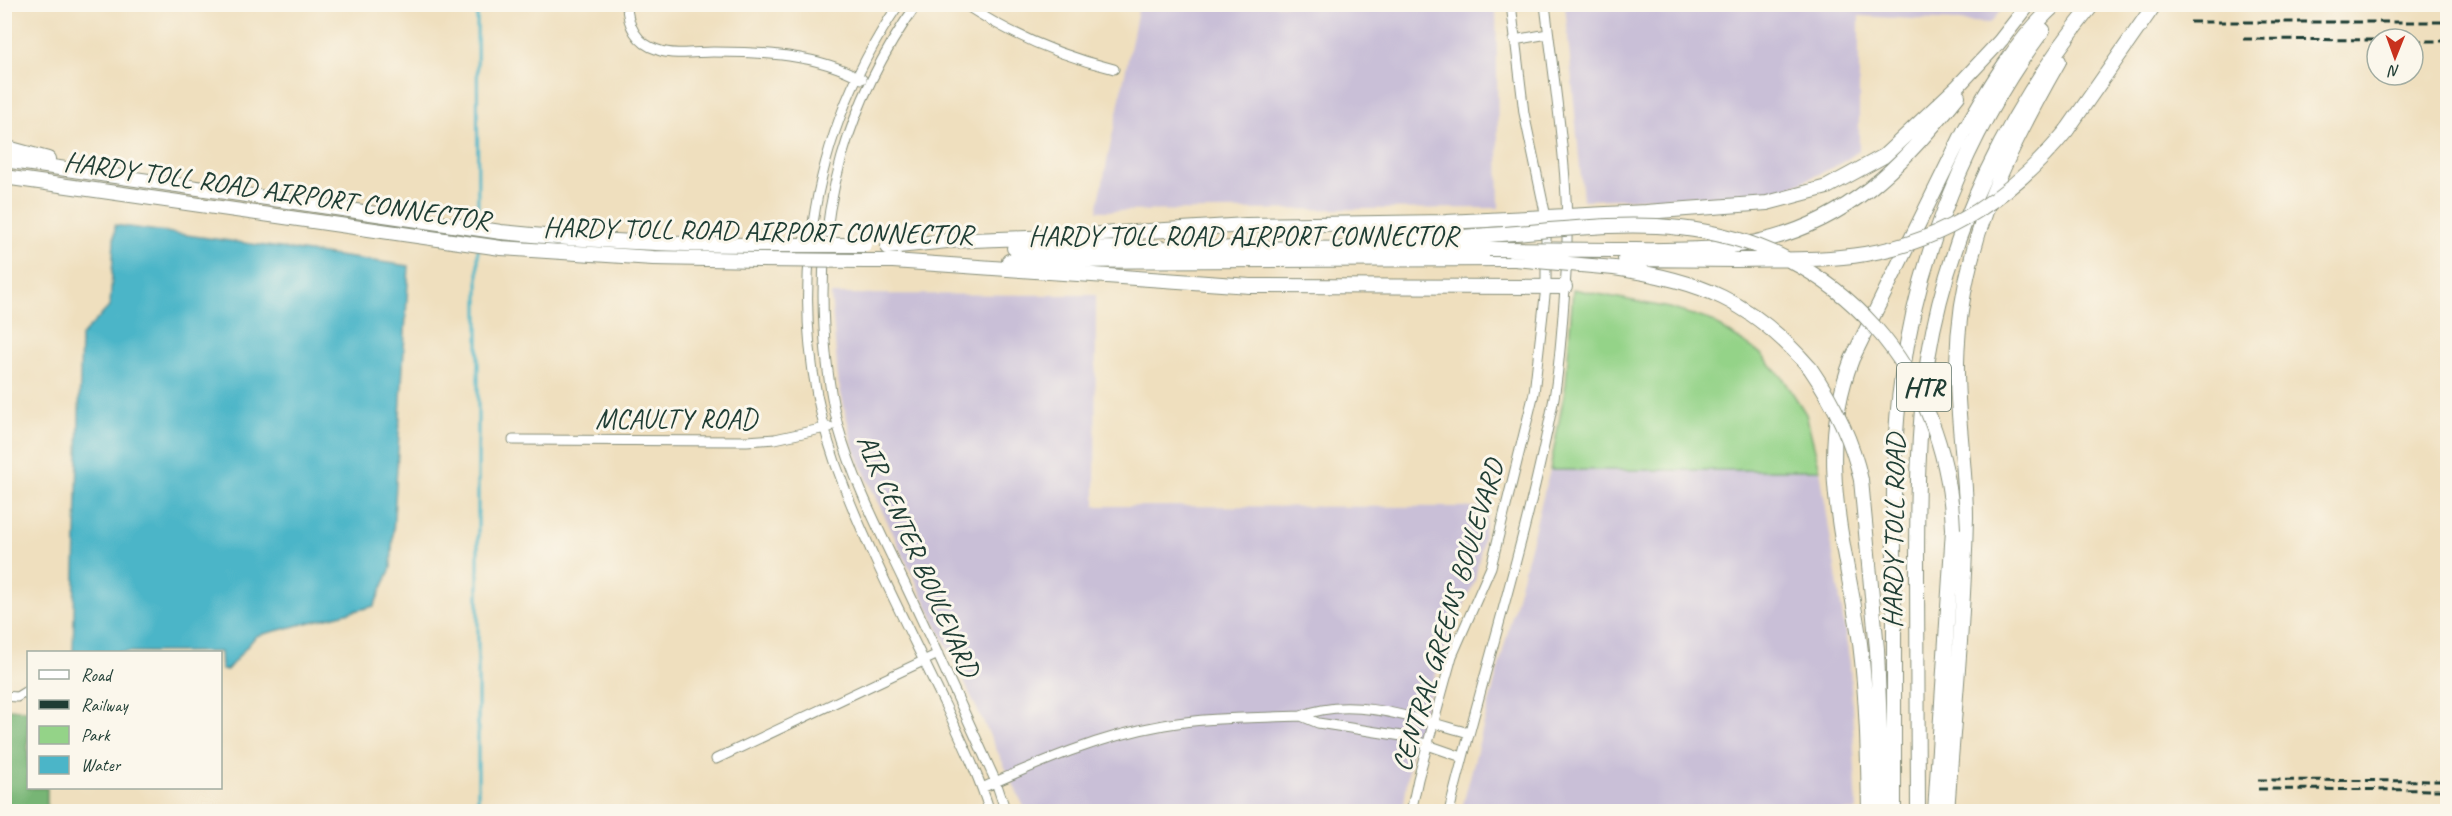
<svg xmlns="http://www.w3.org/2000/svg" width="2452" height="816" viewBox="0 0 2452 816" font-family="Caveat,sans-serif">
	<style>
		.industrial { fill: #c9bfd7 }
		.green { fill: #94d388; stroke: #5a885e; stroke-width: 1.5 }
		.forest { fill: #77b574; stroke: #4b7954; stroke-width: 1.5 }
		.water { fill: #4bb5c8; stroke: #35797e; stroke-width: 1.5 }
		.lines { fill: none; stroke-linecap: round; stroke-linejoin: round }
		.stream { stroke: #4bb5c8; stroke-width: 3 }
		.minor-casing { stroke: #878e79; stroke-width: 11 }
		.highway-casing { stroke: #878e79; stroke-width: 16 }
		.minor { stroke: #fff; stroke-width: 9 }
		.highway { stroke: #fff; stroke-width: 14 }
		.rail { stroke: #1f3d34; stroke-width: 3; stroke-dasharray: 9 4.5; stroke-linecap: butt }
		.highway-bridge-casing { stroke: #878e79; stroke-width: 16; stroke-linecap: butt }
		.highway-bridge { stroke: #fff; stroke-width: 14 }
		.labels { text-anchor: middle; stroke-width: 6; stroke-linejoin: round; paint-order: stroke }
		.shield { fill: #fbf7ec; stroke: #61756b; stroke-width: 1.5 }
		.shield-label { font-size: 27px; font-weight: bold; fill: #1f3d34 }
		.street-label { font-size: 28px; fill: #1f3d34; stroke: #fbf7ec }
	</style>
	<rect width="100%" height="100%" fill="#fbf7ec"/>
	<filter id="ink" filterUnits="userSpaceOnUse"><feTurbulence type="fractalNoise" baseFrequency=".0167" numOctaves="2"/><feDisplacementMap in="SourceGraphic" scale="12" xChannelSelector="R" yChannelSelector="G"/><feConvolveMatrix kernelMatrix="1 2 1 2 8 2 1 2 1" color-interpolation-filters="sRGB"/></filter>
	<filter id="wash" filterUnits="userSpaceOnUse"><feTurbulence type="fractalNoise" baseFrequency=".008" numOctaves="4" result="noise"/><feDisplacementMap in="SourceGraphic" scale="24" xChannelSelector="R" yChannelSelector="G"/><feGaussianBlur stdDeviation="1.35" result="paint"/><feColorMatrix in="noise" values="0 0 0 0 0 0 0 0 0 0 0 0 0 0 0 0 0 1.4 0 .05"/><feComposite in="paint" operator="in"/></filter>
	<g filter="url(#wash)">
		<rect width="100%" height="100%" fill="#efdfbe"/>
		<path class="industrial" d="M1139,5H1496L1499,208L1097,211Z
			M1565,5V4L2006,5L1990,23L1859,16V151L1840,164L1787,189L1730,196L1583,200Z
			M831,294L1096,295L1095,506L1489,507L1475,580L1442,655L1411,753L1403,811H1026L872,490L853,445L838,380Z
			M1550,470H1820L1850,664L1857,811L1461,812Z"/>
		<path class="green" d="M1573,289L1669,308L1710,320L1760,353L1783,378L1806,414L1820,470H1550L1566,384Z"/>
		<path class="forest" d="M5,709L28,710V788H47V811H5Z"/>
		<path class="water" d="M115,225L409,266L391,568L374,606L256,636L227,670H221L220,652H73L81,336L110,306Z"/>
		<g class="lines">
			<path class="stream" d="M477,4L478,225
				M478,249V812"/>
		</g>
	</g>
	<g filter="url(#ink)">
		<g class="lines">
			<g class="minor-casing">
				<path id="minor" d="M627,4C627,25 637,44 658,50C674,56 697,52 713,52C763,52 817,54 862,79
					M899,4C801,148 780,327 845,489C874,563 912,635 946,707C962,741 979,776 990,812
					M917,4C847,102 817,208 824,328C826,360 830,394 838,426C853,480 879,530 903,580C935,647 965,714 996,782L1006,812
					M964,4C1011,35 1061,56 1114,69
					M1514,40L1548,34
					M513,440L747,441L775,439L830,427
					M4,696L17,697L25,692
					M1301,716L1318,723L1402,736L1462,757
					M716,759L938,654
					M982,788C1040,762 1100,736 1164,725C1208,717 1256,718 1301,716C1352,695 1417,719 1469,733
					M1411,812L1418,779L1452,656L1491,567L1534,393L1546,287V217L1524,113L1511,4
					M1449,812C1483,674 1527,537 1554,398C1560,363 1562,325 1565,289C1573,193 1556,99 1545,4"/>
			</g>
			<g class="highway-casing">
				<path id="highway" d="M1997,45L2029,4
					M2067,130L2155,4
					M4,147L48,159
					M4,160L501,232C588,241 674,245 761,245
					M4,177L501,248L653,258L760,260
					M1406,241L1489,235
					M888,247L947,241L1053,237L1246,225L1446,222L1646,212L1767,203L1827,187L1884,156L1958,86L2002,39
					M1014,248L1489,249
					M1615,250C1661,250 1710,252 1756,242C1847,223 1902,166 1958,96
					M1625,259L1737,260
					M866,261H899
					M893,261L1250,286L1565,287
					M1009,261L1515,259
					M1614,268C1700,280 1752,301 1810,368
					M1861,480L1877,649L1883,812
					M1869,812C1868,755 1867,699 1860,643C1846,545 1814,456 1852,359L1964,131C1989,87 2017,39 2056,4
					M1894,812C1894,733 1894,654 1894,575C1894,508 1892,442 1902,376C1919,252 1968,130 2043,30
					M1918,812C1918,734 1918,657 1917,580C1917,505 1917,432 1928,358C1949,228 2010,106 2093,4
					M1935,812L1953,529
					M1947,812C1954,714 1964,615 1966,517C1966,466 1956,414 1957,363C1959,249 2004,157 2059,61"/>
			</g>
			<use href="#minor" class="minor"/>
			<use href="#highway" class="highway"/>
			<path class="rail" d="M2190,22H2448
				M2243,39L2377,40
				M2413,41H2448
				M2258,780L2448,781
				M2258,789L2448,790"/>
			<g class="highway-bridge-casing">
				<path id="highway-bridge" d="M1489,235C1552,231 1617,221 1680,228C1839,245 1947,372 1953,529
					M761,245H865
					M1489,249L1615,250
					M1515,259L1614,268
					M760,260L866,261
					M1737,260C1780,259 1823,261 1865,254C1947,241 2016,193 2067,130
					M1810,368C1834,403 1852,439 1861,480"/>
			</g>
			<use href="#highway-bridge" class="highway-bridge"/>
		</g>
	</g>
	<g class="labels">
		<rect class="shield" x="1897" y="363" width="54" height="48" rx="4.5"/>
		<g class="shield-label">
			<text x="1924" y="396">HTR</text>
		</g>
		<g class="street-label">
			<text transform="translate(277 190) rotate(8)" y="10">HARDY TOLL ROAD AIRPORT CONNECTOR</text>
			<text transform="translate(758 230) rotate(1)" y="10">HARDY TOLL ROAD AIRPORT CONNECTOR</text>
			<text x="1243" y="245">HARDY TOLL ROAD AIRPORT CONNECTOR</text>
			<text x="676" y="428">MCAULTY ROAD</text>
			<text transform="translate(1893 531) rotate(-89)" y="10">HARDY TOLL ROAD</text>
			<text transform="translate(919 555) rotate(66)" y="10">AIR CENTER BOULEVARD</text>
			<text transform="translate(1447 615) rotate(-73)" y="10">CENTRAL GREENS BOULEVARD</text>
		</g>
	</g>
	<rect width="2452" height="816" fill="none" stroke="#fbf7ec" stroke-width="24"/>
	<rect x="27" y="651" width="195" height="138" fill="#fbf7ec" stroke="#a3ada2" stroke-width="1.5"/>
	<rect x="39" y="670" width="30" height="9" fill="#ffffff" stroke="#a3ada2" stroke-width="1.5"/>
	<text x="81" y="681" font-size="18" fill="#1f3d34">Road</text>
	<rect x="39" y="700" width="30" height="9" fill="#1f3d34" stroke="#a3ada2" stroke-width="1.5"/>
	<text x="81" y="711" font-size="18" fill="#1f3d34">Railway</text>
	<rect x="39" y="726" width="30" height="18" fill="#94d388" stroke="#a3ada2" stroke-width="1.5"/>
	<text x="81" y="741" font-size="18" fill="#1f3d34">Park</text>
	<rect x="39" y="756" width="30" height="18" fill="#4bb5c8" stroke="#a3ada2" stroke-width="1.5"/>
	<text x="81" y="771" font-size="18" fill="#1f3d34">Water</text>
	<g transform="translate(2395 57) rotate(181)"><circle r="28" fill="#fbf7ec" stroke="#a3ada2" stroke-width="1.5"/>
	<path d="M0-4.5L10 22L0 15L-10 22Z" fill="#c8321e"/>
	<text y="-9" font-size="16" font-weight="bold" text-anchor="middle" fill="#1f3d34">N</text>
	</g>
</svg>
